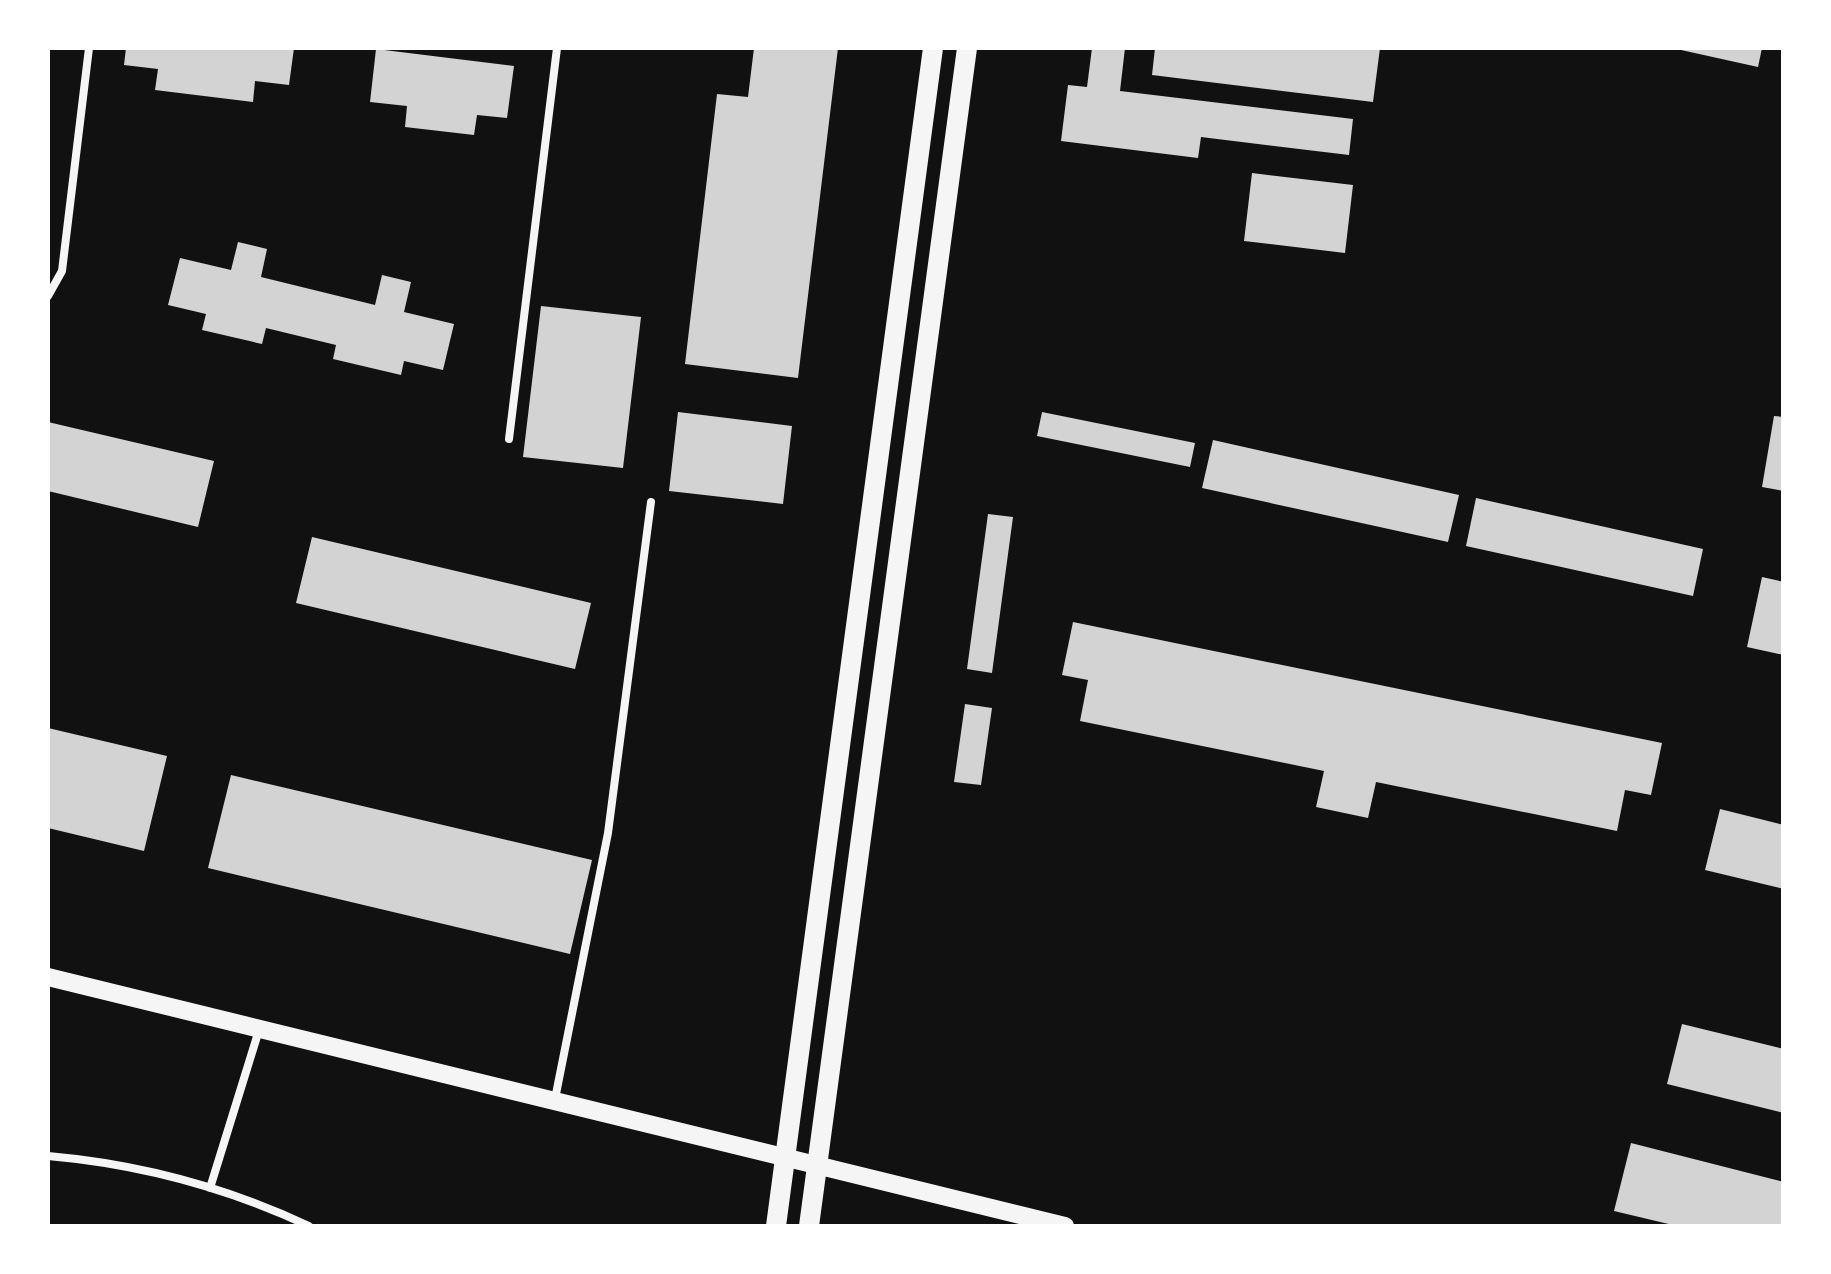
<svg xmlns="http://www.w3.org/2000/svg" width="1831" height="1274" viewBox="0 0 1831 1274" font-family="Karla,sans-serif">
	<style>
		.building { fill: #d3d3d3 }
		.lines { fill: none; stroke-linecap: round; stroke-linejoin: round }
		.service { stroke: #f5f5f5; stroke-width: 8 }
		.tertiary { stroke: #f5f5f5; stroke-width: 18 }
		.secondary { stroke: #f5f5f5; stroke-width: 20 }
	</style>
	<rect width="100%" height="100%" fill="#111"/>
	<path class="building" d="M126,48H294L289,85L255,81L253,102L155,90L158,69L124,65Z
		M754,48H838L798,378L685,364L717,94L748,97Z
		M1092,48H1125L1120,91L1353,119L1349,155L1201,137L1198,158L1061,141L1068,85L1087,87Z
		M1155,48H1380L1373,102L1152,75Z
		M1672,48H1762L1758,67Z
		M376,49L514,66L507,118L477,115L474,135L405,127L407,106L370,102Z
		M1252,173L1353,185L1345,253L1244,241Z
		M238,242L267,249L261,277L375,305L382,275L411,282L404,312L454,324L443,370L404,361L401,375L333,359L336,345L266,328L262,344L202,330L206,314L168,305L180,258L231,270Z
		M541,306L641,317L623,468L523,457Z
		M678,412L792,426L783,504L669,491Z
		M1042,412L1195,443L1190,467L1037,436Z
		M1774,416L1784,417V491L1762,487Z
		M48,422L214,461L198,527L48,491Z
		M1213,440L1459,495L1448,542L1202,488Z
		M1476,498L1703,549L1693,596L1466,546Z
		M988,514L1013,517L992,673L967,669Z
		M312,537L591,603L575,669L296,603Z
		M1762,577L1784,582V655L1747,647Z
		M1073,622L1662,743L1651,795L1625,790L1617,831L1376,782L1368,818L1316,807L1324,771L1080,721L1088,680L1062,675Z
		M965,704L992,708L981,785L954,782Z
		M48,728L167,756L144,851L48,828Z
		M231,775L592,860L570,954L208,868Z
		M1720,809L1784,825V889L1705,870Z
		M1682,1024L1784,1049V1113L1667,1084Z
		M1631,1143L1784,1182V1226H1677L1614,1211Z"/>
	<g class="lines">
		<path class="service" d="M48,296L62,271L89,48
			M509,439L557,48
			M555,1099L608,833L651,502
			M48,1156C139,1164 226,1187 309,1226
			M210,1188L259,1030"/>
		<path class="tertiary" d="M48,977L1065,1226"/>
		<path class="secondary" d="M776,1226L933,48
			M809,1226L967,48"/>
	</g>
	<rect width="1831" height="1274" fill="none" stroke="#ffffff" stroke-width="100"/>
</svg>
